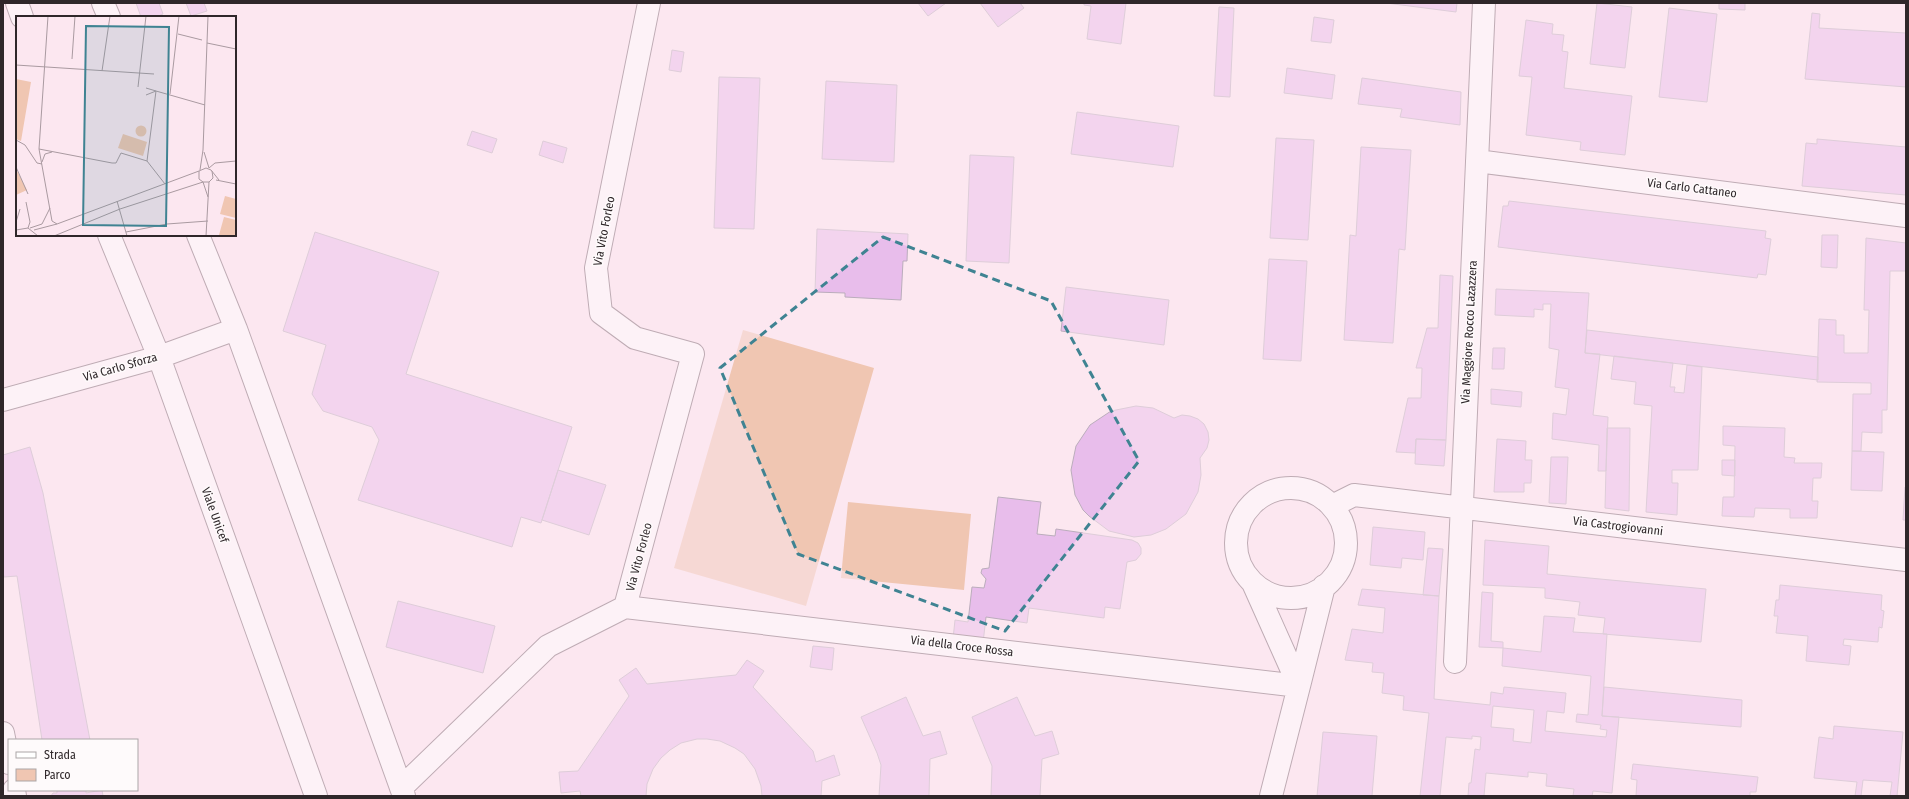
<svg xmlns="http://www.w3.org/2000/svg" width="1909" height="799" viewBox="0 0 1909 799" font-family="'Fira Sans Condensed',sans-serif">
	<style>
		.green { fill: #f0c6b2 }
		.building { fill: #e8bdeb; stroke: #bbadbc; fill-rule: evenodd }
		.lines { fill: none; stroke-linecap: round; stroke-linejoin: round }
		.minor-casing { stroke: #76646c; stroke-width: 24 }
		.minor { stroke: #fff; stroke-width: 22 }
		.marked { fill: none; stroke: #3f8392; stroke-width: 3; stroke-dasharray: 8 5; stroke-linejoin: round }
		.labels { text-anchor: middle; stroke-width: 3; stroke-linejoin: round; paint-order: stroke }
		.street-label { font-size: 12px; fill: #2f272a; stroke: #fefafb }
		.inset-road { fill: none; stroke: #aa9aa1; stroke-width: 1 }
		.view { fill: #3f8392; fill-opacity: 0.15; stroke: #3f8392; stroke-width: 2 }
		.inset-edge { fill: none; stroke: #2f272a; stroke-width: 2 }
	</style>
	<rect width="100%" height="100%" fill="#fce7f0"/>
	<path class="green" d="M743,330L874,368L806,606L674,568Z
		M848,502L971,514L964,590L841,578Z"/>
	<path class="building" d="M136,3H159L163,14L156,17H141Z
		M186,3H204L207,11L191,16Z
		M918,3H946L928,16Z
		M980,3H1020L1024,8L998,27Z
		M1084,3H1126L1121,44L1087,39L1091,6L1084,5Z
		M1386,3H1457L1456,12Z
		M1597,3L1632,7L1625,68L1590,64Z
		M1719,3H1745V10L1719,9Z
		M1219,7L1234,8L1230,97L1214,96Z
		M1669,8L1717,14L1707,102L1659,97Z
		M1812,13L1820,14L1819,28L1906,33V87L1805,79Z
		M1314,17L1334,20L1331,43L1311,41Z
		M1526,20L1553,24L1552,34L1564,35L1562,51L1568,52L1564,88L1632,96L1625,155L1580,150L1581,142L1526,135L1532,77L1519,76Z
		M672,50L684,52L681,72L669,70Z
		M1287,68L1335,75L1332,99L1284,93Z
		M719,77L760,78L754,229L714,228Z
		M1362,78L1461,92L1460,125L1400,117L1402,109L1358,104Z
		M826,81L897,85L894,162L822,159Z
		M1077,112L1179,126L1173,167L1071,154Z
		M472,131L497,139L492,153L467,145Z
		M1276,138L1314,140L1308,240L1270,238Z
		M1817,139L1906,147V195L1802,186L1806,143L1817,144Z
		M543,141L567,148L563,163L539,155Z
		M1361,147L1411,150L1405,250L1399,249L1393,343L1344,340L1350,235L1356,236Z
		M970,155L1014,157L1009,263L966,261Z
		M1509,201L1766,231L1765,238L1771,239L1766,275L1758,274L1757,278L1498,247L1503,206H1508Z
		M817,229L908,234L907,261H903L901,300L845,297V293L815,292Z
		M315,232L439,272L406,374L572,427L541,523L521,517L512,547L358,500L379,440L372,427L323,411L312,394L326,345L283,331Z
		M1822,235H1838L1837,268L1821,267Z
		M1866,238L1906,243V271H1890L1887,410H1882V433L1862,432L1861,451H1852L1853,394H1871V383L1817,382L1819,319L1836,320V335H1844V353H1868L1869,310H1864Z
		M1269,259L1307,261L1301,361L1263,359Z
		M1440,275L1453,276L1446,440L1416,439L1415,453L1396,452L1408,398H1421L1422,368H1416L1427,328H1438Z
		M1066,287L1169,300L1164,345L1061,331Z
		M1496,289L1589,293L1585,353L1600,354L1593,415L1608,417L1606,471H1598L1599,445L1552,439L1553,413L1566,415L1569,389L1555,387L1559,350L1549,348L1551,304H1543V310L1534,309V317L1495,315Z
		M1587,330L1818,357V380L1585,353Z
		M1493,348H1505L1504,369H1492Z
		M1614,356L1673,363L1670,387H1675L1674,392L1684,393L1687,365L1702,367L1698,470H1672V483H1678L1677,515L1646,512L1652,406L1634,404L1636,382L1611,379Z
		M1491,389L1522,392L1521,407L1491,404Z
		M1136,406L1153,408L1174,418L1182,415L1190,416L1198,419L1204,424L1208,432L1209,440L1207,448L1200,458L1201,475L1198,492L1186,514L1166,529L1151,535L1134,537L1109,531L1089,516L1083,510L1075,495L1071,470L1076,446L1090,425L1111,411Z
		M1723,426L1785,428L1784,457L1795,458L1794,463H1822L1821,478H1813L1812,501H1818L1817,518H1790V509L1755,508L1754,517L1722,516L1723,497H1734L1735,446L1723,445Z
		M1607,428H1630L1629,511L1605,508Z
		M1416,439L1446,440L1444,466L1415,464Z
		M1497,439L1526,441L1525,460H1532L1531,483H1524V492H1494Z
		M30,447L43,493L90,740H42L17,576L4,577L3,572V455Z
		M1852,451L1884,452L1882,491L1851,490Z
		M1551,457H1568L1566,504L1549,503Z
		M1722,460H1735V476L1722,475Z
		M558,470L606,485L589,535L542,520Z
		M1905,487H1906V520H1903Z
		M998,497L1041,502L1037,534L1055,536L1056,529L1132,540L1138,543L1141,548V554L1136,560L1127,562L1120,609L1105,607L1104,618L1029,608L1027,623L986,617L983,643L953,639L955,620L968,622L972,587L984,588L986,579L981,573L982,569L989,568Z
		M1373,527L1425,532L1423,560L1402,558L1401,568L1370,565Z
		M1485,540L1549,546L1547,574L1706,589L1701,642L1603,634L1605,618L1578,615L1580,602L1545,598V588L1483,585Z
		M1428,548L1443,549L1439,596L1423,595Z
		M1780,585L1882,595L1881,610L1884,611L1882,628L1879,627L1878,642L1844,639L1843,645L1851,646L1849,665L1806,661L1808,636L1776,633L1778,616H1774L1776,600H1779Z
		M1362,589L1439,596L1434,699L1490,705L1491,692L1503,694L1504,687L1566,693L1564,713L1547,711L1545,731L1606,737L1607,730L1600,729L1601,725L1576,722L1577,714L1588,715L1591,676L1502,666L1503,648L1541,652L1544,616L1575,618L1573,632L1607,634L1602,716L1619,717L1612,793L1593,791L1592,796H1573L1574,789L1546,786L1547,774L1528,772V777L1486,773L1484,796H1468L1469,783H1471L1475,749L1480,750L1481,737L1472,736V739L1446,737L1440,796H1420L1429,713L1403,710L1404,696L1382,693L1384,673L1372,672L1373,663L1345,660L1352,629L1383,633L1385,608L1358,605ZM1493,706L1534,710L1531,743L1513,741L1514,729L1491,727Z
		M1482,592L1493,593L1491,641L1503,642V648L1479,647Z
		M398,601L495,626L483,673L386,647Z
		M813,646L834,648L832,670L810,667Z
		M747,660L764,671L753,687L813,751L816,762L834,755L840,775L822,781L821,796H762L761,786L755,769L744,754L735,748L720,741L707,739H697L681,743L670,750L661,758L653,769L647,784L646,796H581L580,791L561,793L559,772L578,771L629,696L619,680L636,668L647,684L736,675Z
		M1604,687L1742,700L1741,727L1602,716Z
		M906,697L923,736L940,731L947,754L930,759L929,796H879L881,765L877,753L861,717Z
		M1017,697L1035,736L1052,731L1059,754L1042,759L1040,796H991L992,766L972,717Z
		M1834,726L1903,732L1897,796H1890L1892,782L1863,780L1861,796H1855L1857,782L1814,778L1819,737L1833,739Z
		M1323,732L1377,736L1372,796H1317Z
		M1633,764L1758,777L1756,792H1750V796H1636L1637,780L1631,779Z
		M57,790H86V793L102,790L103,796H51L53,793H57Z"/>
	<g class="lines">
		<g class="minor-casing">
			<path id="minor" d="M17,3L22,17
				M103,3L109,17
				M1477,161L1906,216
				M109,235L159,357L316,796
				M198,235L236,329L404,796
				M3,400L159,357L236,329
				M1236 543a55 55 0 1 1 110 0a55 55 0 1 1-110 0Z
				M1332,506L1354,495L1906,560
				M1253,583L1299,686L1324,586
				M625,607L1299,686L1271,796
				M625,607L693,354L635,338L601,313L596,268L649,3
				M1455,662L1484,3
				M3,733L9,763
				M401,788L548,646L625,607
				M14,790L15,796"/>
		</g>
		<use href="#minor" class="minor"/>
	</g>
	<path d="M0 0H1909V799H0ZM883,237L1051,301L1139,461L1005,631L798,554L720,368Z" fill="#fce7f0" fill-opacity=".55" fill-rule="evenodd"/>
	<path class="marked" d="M883,237L1051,301L1139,461L1005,631L798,554L720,368Z"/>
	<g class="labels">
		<g class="street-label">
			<text transform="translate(1692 188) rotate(7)" y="4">Via Carlo Cattaneo</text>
			<text transform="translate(604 231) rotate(-79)" y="4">Via Vito Forleo</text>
			<text transform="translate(1469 332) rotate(-87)" y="4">Via Maggiore Rocco Lazazzera</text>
			<text transform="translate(120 367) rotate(-16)" y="4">Via Carlo Sforza</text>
			<text transform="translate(215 515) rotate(70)" y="4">Viale Unicef</text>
			<text transform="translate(1618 526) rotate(7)" y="4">Via Castrogiovanni</text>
			<text transform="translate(639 557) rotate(-75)" y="4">Via Vito Forleo</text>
			<text transform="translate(962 646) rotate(7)" y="4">Via della Croce Rossa</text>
		</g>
	</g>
	<g transform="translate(16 16)">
		<rect width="220" height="220" fill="#fce7f0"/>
		<path d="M0,63L15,66L5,125L0,123ZM119.5 115a5.5 5.5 0 1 1 11 0a5.5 5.5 0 1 1-11 0ZM107,118L131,126L127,140L102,132ZM0,153L11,174L0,179ZM209,180L220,183V202L204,198ZM208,201L220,204V220L203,219Z" fill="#f0c6b2"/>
		<path class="inset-road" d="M32,0L23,133L36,205L41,208M162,18L186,24M191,27L220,33M56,43L59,0M0,49L138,58M86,55L94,0M122,71L130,0M154,78L163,0M130,79L140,75L130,72M0,124L9,129L21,147L26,148M23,133L96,147H100L105,137L131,145M188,136L193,152L199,147L220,145M131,145L140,75L189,89M131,145L149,168M26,146L29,138L36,136M0,151L12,178M184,154L187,134L192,0M196,155L197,162L193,166H187L183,163V155L190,152L195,154L203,164M200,164L220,168M101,185L111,220M10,186L14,206L12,212M0,206L4,193M14,212L26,208L34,192M0,214L12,212L22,220M18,214L41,208L183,155M110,216L151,208L192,205M38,220L104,193L187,166L192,181M190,220L193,166"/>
		<path class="view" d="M70,10L153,11L150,210L67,209Z"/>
		<rect width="220" height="220" class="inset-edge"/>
	</g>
	<rect width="1909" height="799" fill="none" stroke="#2f272a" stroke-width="8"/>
	<rect x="8" y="739" width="130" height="52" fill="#fefafb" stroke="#aba6a7"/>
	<rect x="16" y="752" width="20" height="6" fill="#ffffff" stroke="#aba6a7"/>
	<text x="44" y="759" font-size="12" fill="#2f272a">Strada</text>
	<rect x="16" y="769" width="20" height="12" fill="#f0c6b2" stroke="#aba6a7"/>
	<text x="44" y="779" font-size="12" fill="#2f272a">Parco</text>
</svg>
